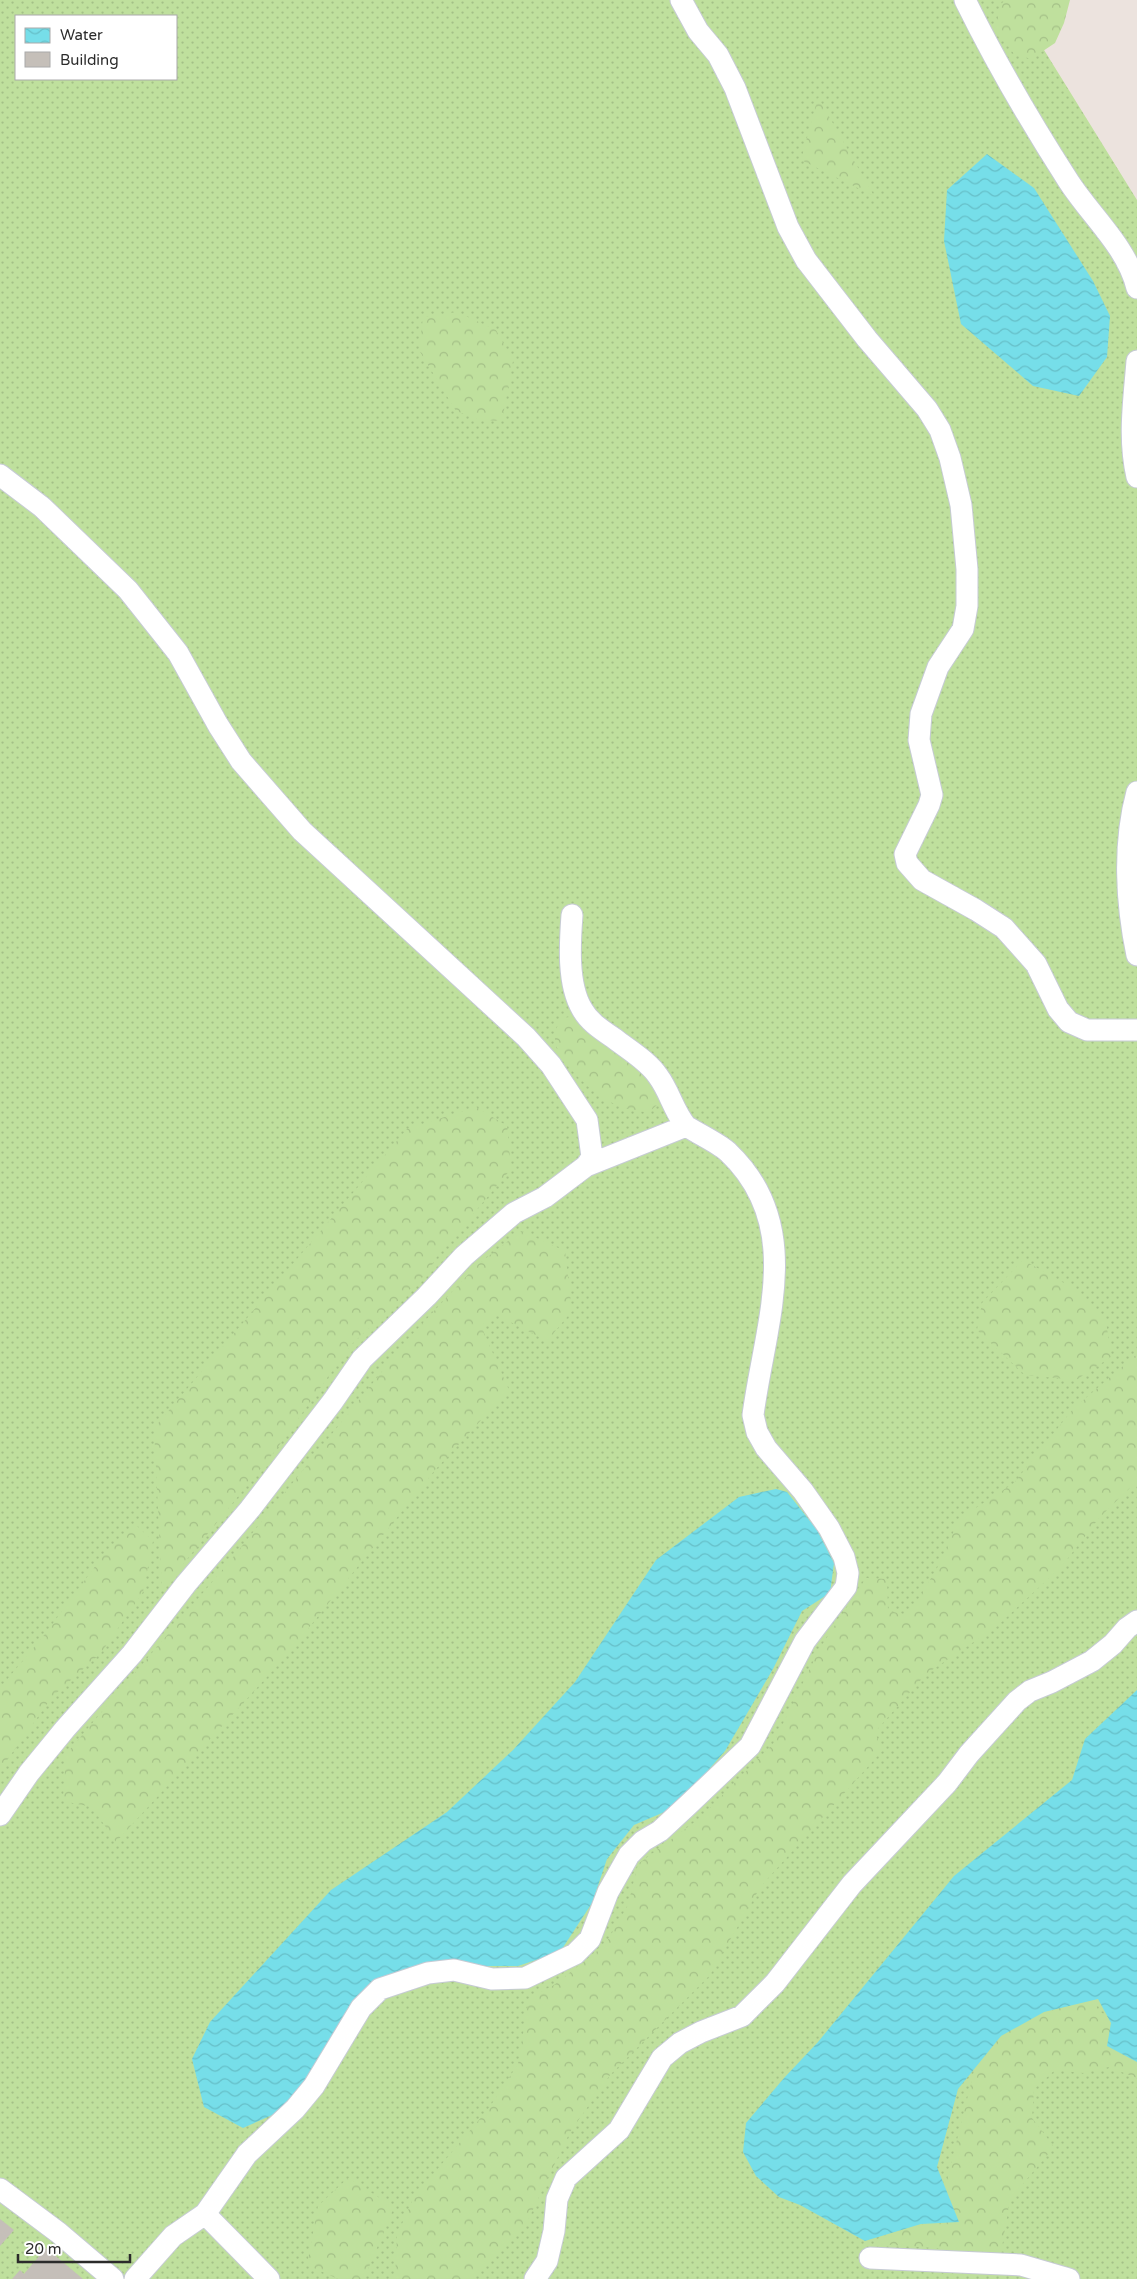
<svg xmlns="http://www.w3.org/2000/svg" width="1137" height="2279" viewBox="0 0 1137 2279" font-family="'Varela Round',sans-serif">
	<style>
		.grass { fill: url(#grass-dots); fill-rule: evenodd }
		.forest { fill: url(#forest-crowns) }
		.water { fill: url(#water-waves) }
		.building { fill: #c5bfb9 }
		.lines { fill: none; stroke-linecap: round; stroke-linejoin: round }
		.lane-casing { stroke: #c6cbd4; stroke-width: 23 }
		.lane { stroke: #fff; stroke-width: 21 }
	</style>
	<defs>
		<pattern id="grass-dots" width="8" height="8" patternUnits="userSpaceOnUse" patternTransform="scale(1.25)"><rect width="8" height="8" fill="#bfe09d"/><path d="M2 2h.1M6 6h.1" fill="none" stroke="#a4c087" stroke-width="1.8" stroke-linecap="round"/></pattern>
		<pattern id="forest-crowns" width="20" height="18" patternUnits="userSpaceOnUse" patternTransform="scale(1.25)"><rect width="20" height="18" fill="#bfe09d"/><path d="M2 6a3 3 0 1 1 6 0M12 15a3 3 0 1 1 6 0" fill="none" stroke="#a4c087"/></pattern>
		<pattern id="water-waves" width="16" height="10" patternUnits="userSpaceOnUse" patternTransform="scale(1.25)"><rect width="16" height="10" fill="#76dee9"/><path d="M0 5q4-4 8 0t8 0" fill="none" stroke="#66bfc8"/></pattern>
	</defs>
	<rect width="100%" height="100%" fill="#ece3de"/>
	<path class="grass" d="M0,0H1013L1137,200V2279H0ZM16,16H176V79H16Z"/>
	<path class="forest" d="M1005,0H1070L1064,23L1055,43L1031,59L1014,54L995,28L1000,5Z
		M818,97L874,196L801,160Z
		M457,312L496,330L513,361L502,421L480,420L456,411L419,350L423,317Z
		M576,1016L630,1056L659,1090L658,1104L648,1113C638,1110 627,1109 617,1105C597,1097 556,1062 555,1039C554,1031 558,1024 563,1018Z
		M476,1107L507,1126L511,1169L436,1258L428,1272L351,1345L275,1451L162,1590L154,1428L407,1129Z
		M521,1231L565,1251L572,1311L547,1341L495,1314L481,1326L509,1390L435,1470L287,1655L116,1842L92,1807L63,1801L66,1754L230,1561L408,1339L476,1266Z
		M1023,1260L1073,1288L1106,1321L1111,1357L1076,1380L1025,1375L977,1330L982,1303Z
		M1137,1354V1481L1099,1518L1062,1566L996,1627L926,1674L875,1732L882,1751L761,1886L710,1975L610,2075L570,2132L527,2222L471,2279H395L397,2235L414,2197L489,2108L518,2064L529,1998L554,1985L605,1945L628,1905L638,1864L700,1818L773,1744L820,1648L866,1578L887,1579L888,1611L909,1615L940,1563L959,1519L1014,1483L1073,1409Z
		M136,1525L153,1541L143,1592L101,1653L52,1697L0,1770V1688L45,1634L105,1553Z
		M1086,1979L1098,2010L1137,2038V2078L1109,2067L1083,2073L1055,2070L1034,2089L1032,2118L1054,2147L1010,2199L1001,2253L880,2244L878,2222L928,2205L948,2176L980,2047Z
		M348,2178L394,2207L364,2279H338L307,2265L318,2206Z"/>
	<path class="water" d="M987,154L1034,188L1093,281L1110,316L1107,357L1079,396L1033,386L961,324L944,241L947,190Z
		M776,1489L787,1492L817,1530L834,1563L830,1593L802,1611L773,1669L725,1751L676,1807L634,1825L607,1859L592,1903L560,1952L518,1966H465L371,1988L310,2076L279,2112L243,2128L204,2107L192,2059L210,2022L331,1890L447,1812L513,1750L575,1682L656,1560L739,1497Z
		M1137,1690V2062L1107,2046L1111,2023L1098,1999L1044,2012L1001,2036L958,2089L937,2167L959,2222L921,2224L865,2241L800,2205L779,2197L756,2176L743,2152L746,2123L784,2078L818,2042L954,1876L1072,1780L1085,1739Z"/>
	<path class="building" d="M0,2219L14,2230L0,2246Z
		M46,2248L83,2279H12L20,2270L24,2274Z"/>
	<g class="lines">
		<g class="lane-casing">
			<path id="lane" d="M681,0L698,31L718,55L735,88L788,227L806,260L867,339L927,409L940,430L950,458L961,505L967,569V606L963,629L938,667L921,714L919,740L932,795L929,805L905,854L907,863L922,880L976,910L1004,928L1036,964L1058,1009L1069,1022L1087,1030H1137
				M965,0C996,63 1031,123 1069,182C1091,216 1127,247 1137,288
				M1137,361C1134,400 1128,438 1137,477
				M0,475L42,507L128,590L178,653L218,725L241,761L302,831L526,1037L551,1065L587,1120L592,1157L586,1166L545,1197L514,1213L464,1256L427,1296L362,1359L333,1401L250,1509L186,1584L132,1654L65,1729L29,1773L0,1815
				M1137,792C1123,843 1126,903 1137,955
				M572,915C570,942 567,984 582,1009C589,1022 602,1030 615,1039C629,1050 648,1061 658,1076C670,1092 673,1110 686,1126
				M0,2189L59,2233L113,2279
				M205,2214L247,2154L295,2109L314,2086L361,2008L380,1989L428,1973L454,1970L492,1979L525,1978L575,1954L590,1939L608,1892L629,1855L643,1841L660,1831L688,1805L750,1746L805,1641L846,1587L848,1573L844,1557L829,1528L803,1491L766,1448L757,1432L753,1415C765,1323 806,1226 728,1152C720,1144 697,1133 686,1126L586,1166
				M870,2258L1021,2265L1069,2279
				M135,2279L173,2236L205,2214L269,2279
				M535,2279L547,2261L554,2231L557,2199L566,2178L619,2130L662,2058L680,2043L701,2032L742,2016L775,1983L852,1884L947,1783L969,1754L1017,1701L1030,1691L1052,1682L1092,1661L1113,1644L1127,1628L1137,1621"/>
		</g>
		<use href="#lane" class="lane"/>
	</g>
	<rect x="15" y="15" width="162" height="65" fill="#ffffff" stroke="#aaaaaa"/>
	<rect x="25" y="28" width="25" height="15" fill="url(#water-waves)" stroke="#aaaaaa"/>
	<text x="60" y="40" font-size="15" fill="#2b2b2b">Water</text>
	<rect x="25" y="52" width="25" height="15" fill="#c5bfb9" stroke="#aaaaaa"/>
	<text x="60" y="65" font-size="15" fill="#2b2b2b">Building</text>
	<path d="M18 2254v8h112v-8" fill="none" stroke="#2b2b2b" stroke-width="2.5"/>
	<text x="25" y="2254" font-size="15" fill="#2b2b2b" stroke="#ffffff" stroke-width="4" paint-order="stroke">20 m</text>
</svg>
